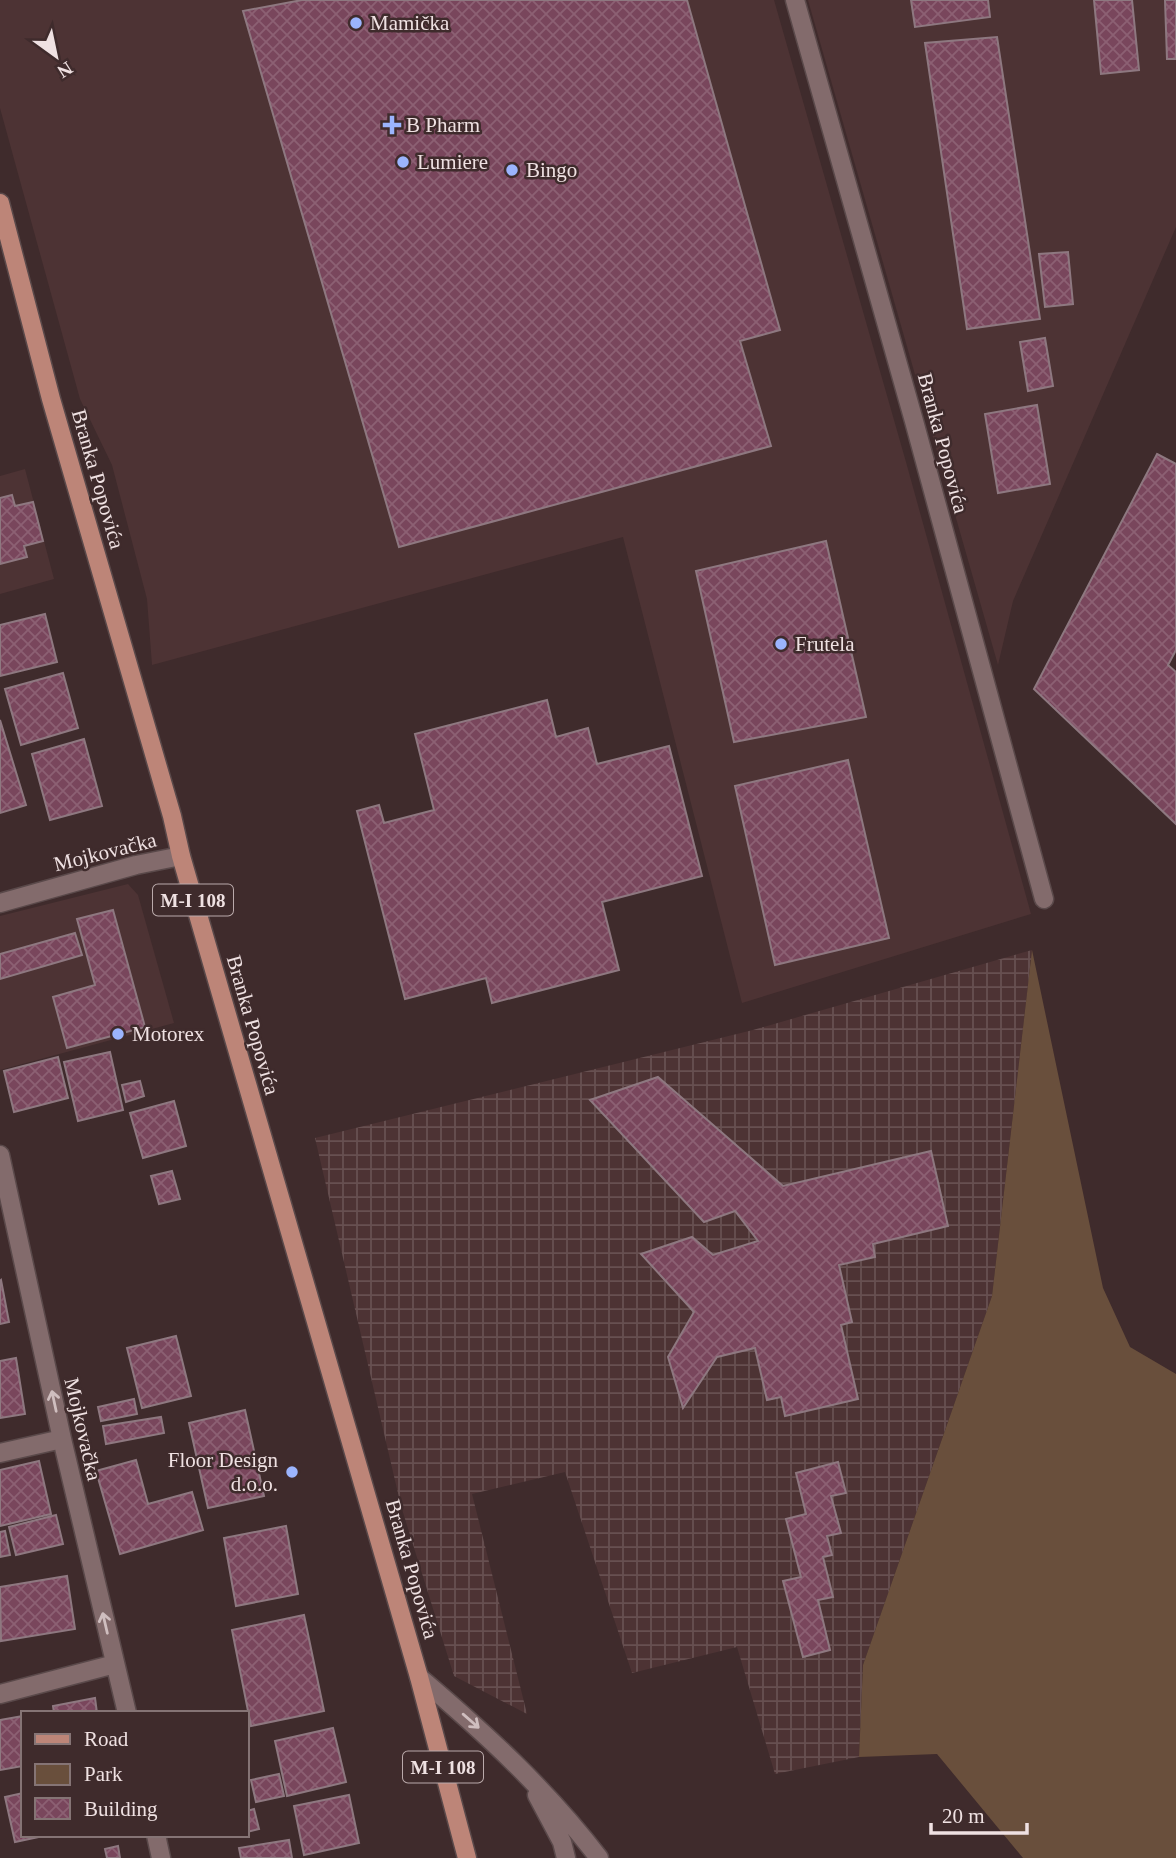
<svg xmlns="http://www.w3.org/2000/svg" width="1176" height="1858" viewBox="0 0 1176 1858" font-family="'Times New Roman',serif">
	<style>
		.built { fill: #4d3334 }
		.industrial { fill: url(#industrial-grid) }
		.green { fill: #694f3c }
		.building { fill: url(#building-cross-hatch); stroke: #8e7880; stroke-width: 2 }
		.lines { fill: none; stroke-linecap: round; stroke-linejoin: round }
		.lane-casing { stroke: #5a494a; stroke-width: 21 }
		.street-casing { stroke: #5a494a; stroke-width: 21 }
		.primary-casing { stroke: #5a494a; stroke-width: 21 }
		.lane { stroke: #836b6c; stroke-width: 18 }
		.street { stroke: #836b6c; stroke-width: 18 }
		.primary { stroke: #bd8578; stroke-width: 18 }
		.oneway { stroke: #cfbebf }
		.poi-dot { fill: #9bb4fd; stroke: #3f2b2c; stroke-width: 2.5 }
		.labels { text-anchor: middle; stroke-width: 5; stroke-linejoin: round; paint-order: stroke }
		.shield { fill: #3f2b2c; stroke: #baaaab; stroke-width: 2 }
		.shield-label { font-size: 19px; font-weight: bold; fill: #efe1e2 }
		.poi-label { font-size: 21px; fill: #efe1e2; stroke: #3f2b2c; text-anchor: start }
		.street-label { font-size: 21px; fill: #efe1e2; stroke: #3f2b2c }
	</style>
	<defs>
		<pattern id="industrial-grid" width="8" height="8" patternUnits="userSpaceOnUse" patternTransform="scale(1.75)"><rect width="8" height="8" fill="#4d3334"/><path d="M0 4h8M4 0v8" fill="none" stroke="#675051"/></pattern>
		<pattern id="building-cross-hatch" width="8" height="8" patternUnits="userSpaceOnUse" patternTransform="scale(1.75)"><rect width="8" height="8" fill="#79465c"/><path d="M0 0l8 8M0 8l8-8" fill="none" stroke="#8c6073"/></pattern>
	</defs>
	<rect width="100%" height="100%" fill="#3f2b2c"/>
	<path class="built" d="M0,0H774L906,462L1031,914L742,1003L623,537L152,665L147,599L112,465L80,399L0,108Z
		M808,0H1176V227L1013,601L998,665Z
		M25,469L54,579L0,594V476Z
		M128,884L138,895L174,1023L0,1070V916Z"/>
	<path class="industrial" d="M1032,950L992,1296L863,1665L859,1757L775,1774L737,1647L632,1673L565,1472L472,1494L527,1714L454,1676L401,1506L315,1138L753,1030Z"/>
	<path class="green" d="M1032,950L1103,1288L1130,1347L1176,1374V1858H1023L937,1754L859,1757L863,1665L992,1296Z"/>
	<path class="building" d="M302,0H687L780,330L740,341L771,446L399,547L243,11Z
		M911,0H988L990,17L915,27Z
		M1094,0H1132L1139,70L1101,74Z
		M1165,0H1176V59H1167Z
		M997,37L1040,319L967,329L925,43Z
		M1068,252L1073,304L1045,307L1039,254Z
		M1045,338L1053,386L1028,391L1020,342Z
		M1037,405L1050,484L998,493L985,414Z
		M1157,454L1176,464V650L1168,665L1176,672V824L1034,689Z
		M12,495L15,506L33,502L43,541L24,546L27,557L0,564V498Z
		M826,541L866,717L734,742L696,571Z
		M45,614L57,662L0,676V625Z
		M63,673L78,728L21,745L5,689Z
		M547,700L556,737L588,728L597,764L669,746L702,876L602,902L619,970L492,1003L486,978L405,999L357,811L379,805L384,823L434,810L415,734Z
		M0,720L26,805L0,813Z
		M84,739L102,806L50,820L32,754Z
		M848,760L889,938L775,965L735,786Z
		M113,910L145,1027L67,1048L53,997L95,985L77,919Z
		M75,933L82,955L0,979V954Z
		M110,1052L123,1110L78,1121L64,1062Z
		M58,1057L68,1098L14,1112L4,1071Z
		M658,1077L783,1186L931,1151L948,1226L873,1244L875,1257L839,1265L852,1322L841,1325L858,1399L785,1416L781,1397L767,1400L755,1348L717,1357L683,1408L668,1357L694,1312L641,1254L692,1237L713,1255L758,1241L735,1211L704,1222L590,1100Z
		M140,1081L144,1096L126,1102L122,1085Z
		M174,1101L186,1146L143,1158L130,1113Z
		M172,1171L180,1199L159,1204L151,1176Z
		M1,1280L9,1322L0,1324V1281Z
		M176,1336L191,1396L142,1408L127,1348Z
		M16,1358L25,1414L0,1418V1361Z
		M134,1399L137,1414L101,1421L98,1407Z
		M245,1410L264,1496L208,1508L189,1423Z
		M161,1417L164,1433L106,1444L103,1426Z
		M136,1460L148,1504L192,1492L203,1530L120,1554L96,1471Z
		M39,1461L51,1514L0,1526V1470Z
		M838,1462L846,1493L831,1496L841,1533L827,1536L832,1555L823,1557L833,1597L818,1600L830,1650L803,1657L783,1581L801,1577L786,1519L806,1514L796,1473Z
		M56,1515L63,1544L16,1555L9,1527Z
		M286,1526L298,1594L236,1606L224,1538Z
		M5,1531L10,1555L0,1557V1532Z
		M67,1576L75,1629L1,1641L0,1587Z
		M304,1615L324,1711L251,1726L232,1630Z
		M95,1698L97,1713H54L53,1706Z
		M23,1716V1766L0,1770V1720Z
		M333,1728L346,1782L287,1796L275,1741Z
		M279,1774L284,1796L256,1802L251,1780Z
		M23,1793V1835H48L15,1842L5,1797Z
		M349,1795L359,1843L304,1855L294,1806Z
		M254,1809L259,1829L247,1832V1811Z
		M289,1840L292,1858H241L239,1848Z
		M118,1846L120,1858H107L105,1849Z"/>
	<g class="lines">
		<g class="lane-casing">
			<path id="lane" d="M419,1677C485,1733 547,1790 599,1858
				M537,1795L562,1842L566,1858"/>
		</g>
		<g class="street-casing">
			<path id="street" d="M795,0L914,421L1044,899
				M0,903L136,865L181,856
				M0,1155L62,1439L127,1713
				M0,1453L62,1439
				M0,1694L115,1664
				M156,1835L161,1858"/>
		</g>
		<g class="primary-casing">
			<path id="primary" d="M0,203L51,399L172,816L181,856L419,1677L467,1858"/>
		</g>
		<use href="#lane" class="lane"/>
		<use href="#street" class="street"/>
		<use href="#primary" class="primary"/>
	</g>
	<defs><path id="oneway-shaft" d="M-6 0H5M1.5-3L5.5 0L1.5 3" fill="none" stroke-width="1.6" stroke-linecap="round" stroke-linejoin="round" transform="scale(1.75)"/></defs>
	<g class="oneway">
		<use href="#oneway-shaft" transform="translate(54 1401) rotate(-102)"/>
		<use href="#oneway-shaft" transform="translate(105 1623) rotate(-103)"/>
		<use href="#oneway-shaft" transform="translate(471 1721) rotate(41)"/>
	</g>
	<g class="poi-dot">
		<circle cx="356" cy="23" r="7"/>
		<path d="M388.5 114.5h7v7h7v7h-7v7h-7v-7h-7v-7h7z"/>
		<circle cx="403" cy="162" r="7"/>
		<circle cx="512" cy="170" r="7"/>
		<circle cx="781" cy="644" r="7"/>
		<circle cx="118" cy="1034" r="7"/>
		<circle cx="292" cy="1472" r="7"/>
	</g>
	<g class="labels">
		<g class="shield">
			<rect x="153" y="884.5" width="80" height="31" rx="5"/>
			<rect x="403" y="1751.5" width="80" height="31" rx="5"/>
		</g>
		<g class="shield-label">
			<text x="193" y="907">M-I 108</text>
			<text x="443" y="1774">M-I 108</text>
		</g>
		<g class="poi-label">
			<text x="370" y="30">Mamička</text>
			<text x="406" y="132">B Pharm</text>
			<text x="417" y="169">Lumiere</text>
			<text x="526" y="177">Bingo</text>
			<text x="795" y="651">Frutela</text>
			<text x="132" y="1041">Motorex</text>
			<text x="278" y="1467" text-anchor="end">Floor Design<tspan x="278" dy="24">d.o.o.</tspan></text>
		</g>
		<g class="street-label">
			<text transform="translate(943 443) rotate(75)" y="7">Branka Popovića</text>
			<text transform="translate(98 479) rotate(74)" y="7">Branka Popovića</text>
			<text transform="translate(105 852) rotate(-14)" y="7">Mojkovačka</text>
			<text transform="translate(253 1025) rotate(74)" y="7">Branka Popovića</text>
			<text transform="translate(83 1429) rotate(77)" y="7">Mojkovačka</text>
			<text transform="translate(412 1569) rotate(74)" y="7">Branka Popovića</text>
		</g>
	</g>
	<rect x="21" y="1711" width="228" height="126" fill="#3f2b2c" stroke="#857475" stroke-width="2"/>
	<rect x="35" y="1734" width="35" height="10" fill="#bd8578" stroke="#857475" stroke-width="2"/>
	<text x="84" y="1746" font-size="21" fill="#efe1e2">Road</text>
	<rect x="35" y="1764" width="35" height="21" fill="#694f3c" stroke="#857475" stroke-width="2"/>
	<text x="84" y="1781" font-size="21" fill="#efe1e2">Park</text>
	<rect x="35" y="1798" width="35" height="21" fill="url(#building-cross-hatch)" stroke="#857475" stroke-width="2"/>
	<text x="84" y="1816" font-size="21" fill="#efe1e2">Building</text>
	<g transform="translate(56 56) rotate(147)" stroke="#3f2b2c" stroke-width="5" paint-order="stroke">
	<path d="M0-5L12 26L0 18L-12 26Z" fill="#efe1e2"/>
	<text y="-10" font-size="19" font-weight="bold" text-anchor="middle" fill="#efe1e2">N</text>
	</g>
	<path d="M931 1823v10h96v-10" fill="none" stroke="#efe1e2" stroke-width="3.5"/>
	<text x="942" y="1823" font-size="21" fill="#efe1e2" stroke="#3f2b2c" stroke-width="5" paint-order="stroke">20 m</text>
</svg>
